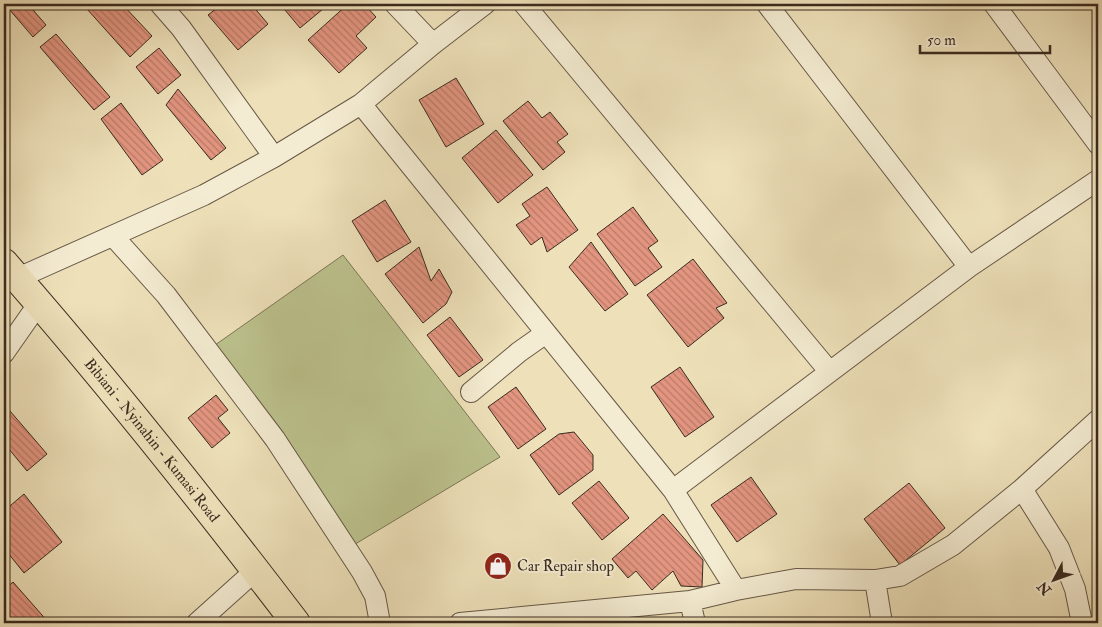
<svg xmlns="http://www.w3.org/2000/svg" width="1102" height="627" viewBox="0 0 1102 627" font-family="'IM FELL Double Pica',serif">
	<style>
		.grass { fill: #bcc28d; stroke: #7b7656 }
		.building { fill: url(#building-back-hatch); stroke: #3a2b1f }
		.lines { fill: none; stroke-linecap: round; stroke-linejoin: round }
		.minor-casing { stroke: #675846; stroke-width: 22 }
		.primary-casing { stroke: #3a2b1f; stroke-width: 30 }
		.minor { stroke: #f4ecd2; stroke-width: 20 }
		.primary { stroke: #eee1ba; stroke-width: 28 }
		.labels { text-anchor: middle; stroke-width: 4; stroke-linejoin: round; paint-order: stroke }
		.street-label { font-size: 15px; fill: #3a2b1f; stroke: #f4ecd2 }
		.poi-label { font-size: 15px; fill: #3a2b1f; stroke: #f4ecd2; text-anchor: start }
	</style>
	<defs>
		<pattern id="building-back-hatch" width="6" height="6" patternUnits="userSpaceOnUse" patternTransform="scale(1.25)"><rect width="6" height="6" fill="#e39580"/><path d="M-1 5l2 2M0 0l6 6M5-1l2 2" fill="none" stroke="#b97a68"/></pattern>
	</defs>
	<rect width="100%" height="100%" fill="#eee1ba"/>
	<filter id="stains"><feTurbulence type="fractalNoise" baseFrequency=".004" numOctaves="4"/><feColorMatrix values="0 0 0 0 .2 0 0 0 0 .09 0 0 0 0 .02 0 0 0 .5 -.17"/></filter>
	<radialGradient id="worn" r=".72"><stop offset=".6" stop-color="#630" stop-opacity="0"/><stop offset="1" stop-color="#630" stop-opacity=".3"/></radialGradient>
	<path class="grass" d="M343,255L500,457L347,549L208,350Z"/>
	<path class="building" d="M15,4H28L46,25L33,37L9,9Z
		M93,4H122L152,36L130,57L87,9Z
		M222,4H251L268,24L238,50L208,15Z
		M280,4H329L300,28Z
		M348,4H364L376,17L356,36L367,48L339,73L308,40Z
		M56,34L110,97L94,110L40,47Z
		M159,48L181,75L158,94L136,67Z
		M456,78L484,124L446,147L419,100Z
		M178,89L226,148L211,160L166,105Z
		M528,101L542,118L550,112L568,134L557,142L565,152L543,170L503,121Z
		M121,103L163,160L142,175L101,119Z
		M496,130L533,175L498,203L462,158Z
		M547,187L578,230L547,252L542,237L531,245L516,225L530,216L522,204Z
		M385,200L411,242L377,262L352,221Z
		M633,207L658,241L648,248L662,267L635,286L597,234Z
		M591,242L628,294L605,311L569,267Z
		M419,247L431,281L439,269L452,292L446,304L423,323L385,274Z
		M693,259L727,303L716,308L724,318L688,347L647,295Z
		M450,317L483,360L459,377L427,335Z
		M680,367L714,417L685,437L651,387Z
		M516,387L546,429L518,449L488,407Z
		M216,395L228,410L218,418L230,433L212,448L188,418Z
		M4,404L47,454L27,471L4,443Z
		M574,432L593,455V470L559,495L530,455L559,434Z
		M751,477L777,514L737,542L711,505Z
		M599,481L629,518L602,540L572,503Z
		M909,483L945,528L900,565L864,519Z
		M24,494L62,542L24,573L4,548V511Z
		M663,514L703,560L702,587L681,586L673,571L652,590L636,571L628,578L612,559Z
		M13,582L49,623H4V590Z"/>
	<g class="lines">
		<g class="minor-casing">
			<path id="minor" d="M160,4L181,28L274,157
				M395,4L433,44
				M524,4L829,371
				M767,4L969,267
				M994,4L1098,144
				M361,104L673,490L736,590
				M113,236L166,295L275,439L362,572L375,596L380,623
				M18,278L204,195L274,157L361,104L433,44L485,4
				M4,353L39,303
				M471,392L519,352L546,333
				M1022,489L1059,548L1075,589L1082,623
				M673,490L969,267L1098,180
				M875,580L882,623
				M690,601L695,623
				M197,623L256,570
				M460,623L690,601L736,590L796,579L875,580L900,576L953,545L1022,489L1098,420"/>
		</g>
		<g class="primary-casing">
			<g id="primary">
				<path id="s1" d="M4,263C106,379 202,500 296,623"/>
			</g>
		</g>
		<use href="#minor" class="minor"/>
		<use href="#primary" class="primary"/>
	</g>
	<defs>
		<g id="shop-disc" transform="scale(1.4375)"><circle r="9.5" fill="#8f2418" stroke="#f4ecd2"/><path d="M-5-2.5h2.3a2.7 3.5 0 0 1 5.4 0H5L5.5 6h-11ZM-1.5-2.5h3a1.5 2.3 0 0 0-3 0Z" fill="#fff"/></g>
	</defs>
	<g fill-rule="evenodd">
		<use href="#shop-disc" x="498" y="566"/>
	</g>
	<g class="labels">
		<g class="street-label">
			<text dy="5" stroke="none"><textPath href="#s1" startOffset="231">Bibiani - Nyinahin - Kumasi Road</textPath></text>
		</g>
		<g class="poi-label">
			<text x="517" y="571">Car Repair shop</text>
		</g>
	</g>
	<rect width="1102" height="627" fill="none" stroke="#eee1ba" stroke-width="20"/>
	<rect x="5" y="5" width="1092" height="617" fill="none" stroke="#3a2b1f" stroke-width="2.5"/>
	<rect x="10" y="10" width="1082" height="607" fill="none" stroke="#3a2b1f"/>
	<g transform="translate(1054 580) rotate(229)" stroke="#f4ecd2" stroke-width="4" paint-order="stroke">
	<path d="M0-4L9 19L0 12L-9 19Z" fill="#3a2b1f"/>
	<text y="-8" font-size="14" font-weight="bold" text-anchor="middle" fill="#3a2b1f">N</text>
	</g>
	<path d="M920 45v8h130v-8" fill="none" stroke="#3a2b1f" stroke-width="2.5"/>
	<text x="927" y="45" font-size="15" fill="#3a2b1f" stroke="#f4ecd2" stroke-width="4" paint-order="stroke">50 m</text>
	<rect width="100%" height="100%" filter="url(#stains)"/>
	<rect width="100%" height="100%" fill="url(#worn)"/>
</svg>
